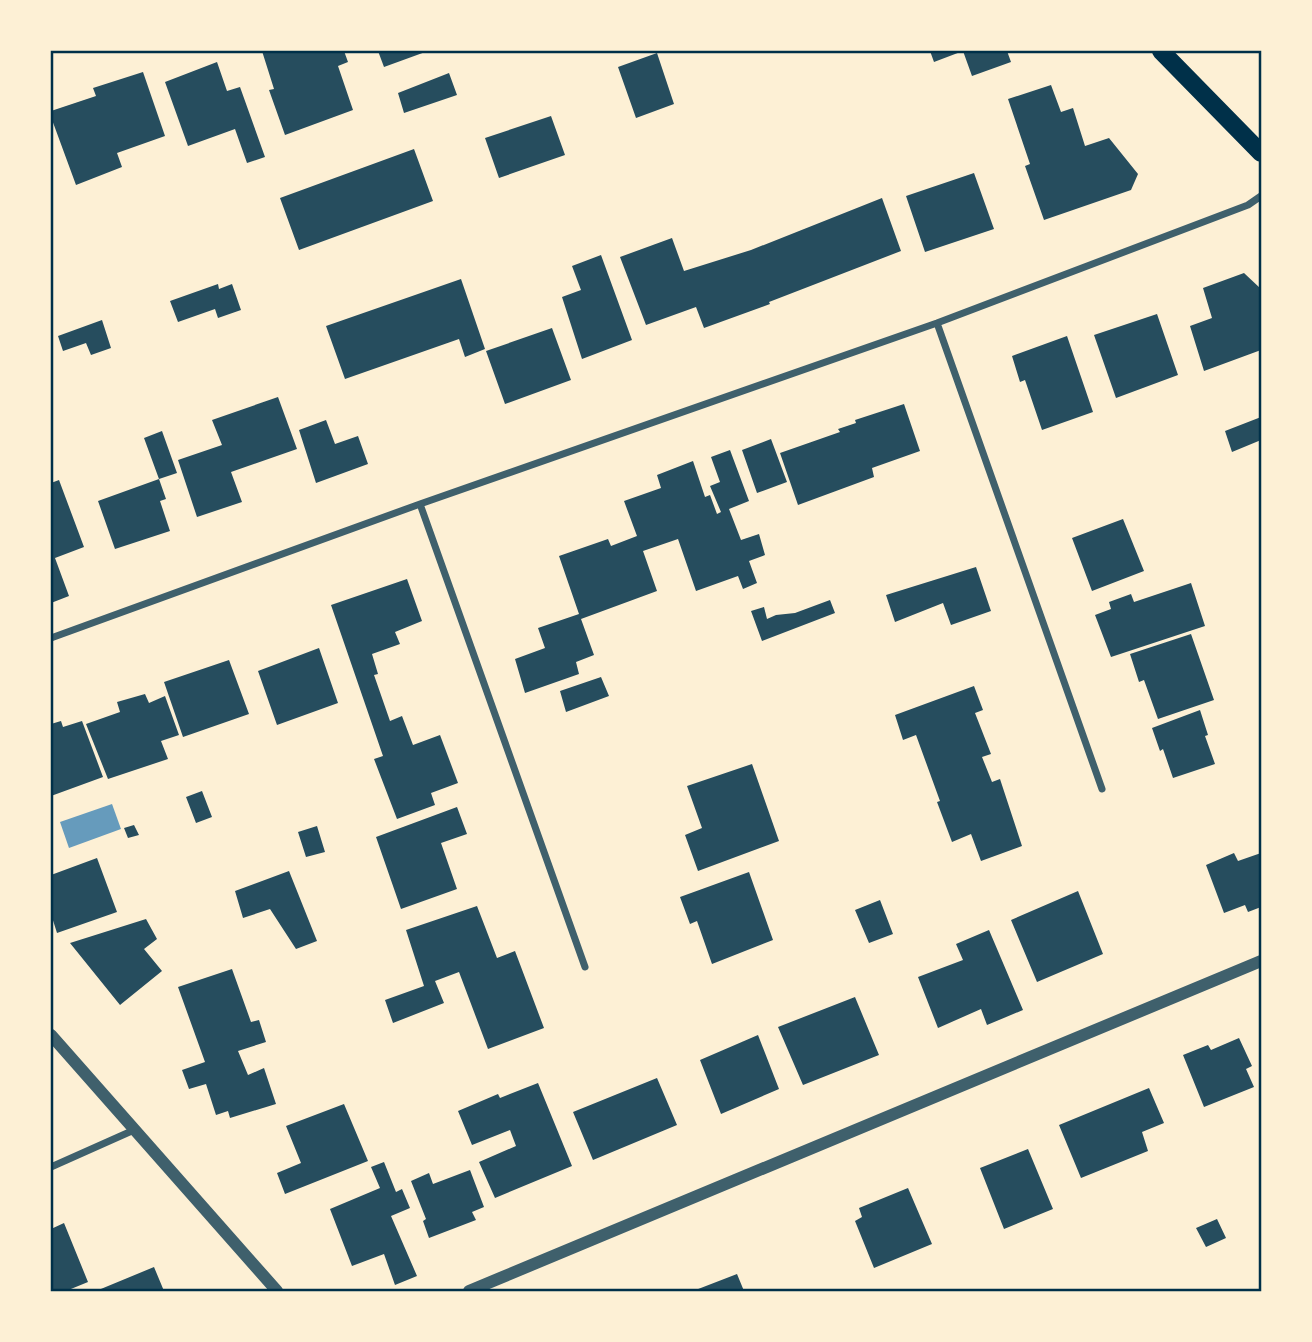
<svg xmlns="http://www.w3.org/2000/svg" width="1312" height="1342" viewBox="0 0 1312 1342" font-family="'Asap Condensed',sans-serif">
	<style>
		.water { fill: #669bbc }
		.building { fill: #264d5e }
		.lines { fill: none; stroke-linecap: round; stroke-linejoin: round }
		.minor { stroke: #3f606c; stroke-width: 7 }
		.tertiary { stroke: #3f606c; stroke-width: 12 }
		.primary { stroke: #003049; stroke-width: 18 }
		.neatline { fill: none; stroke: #003049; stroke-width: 2.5 }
	</style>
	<rect width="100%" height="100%" fill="#fdf0d5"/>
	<path class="water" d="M112,804L121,829L69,848L60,822Z"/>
	<path class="building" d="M262,51H344L348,62L338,66L353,110L285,135L269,90L274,89Z
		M378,51H428L384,67Z
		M930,51H963L934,62Z
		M963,51H1007L1011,62L972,76Z
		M657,53L674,104L636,118L618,67Z
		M217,62L227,91L240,87L265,157L247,163L235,129L188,146L165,82Z
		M143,72L165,136L117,153L122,167L76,185L51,117V111L96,96L93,88Z
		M449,73L457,95L404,113L398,93Z
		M1051,85L1061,112L1073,108L1085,146L1109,138L1138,174L1131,190L1044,220L1025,166L1030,164L1008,99Z
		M551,116L565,155L499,178L485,138Z
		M414,149L433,201L299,250L280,198Z
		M974,173L994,229L925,252L906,196Z
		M882,198L901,251L769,302L770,304L704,328L696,307L646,325L620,257L672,238L684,271L751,250Z
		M601,255L632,340L582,359L562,297L581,290L572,266Z
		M1244,273L1261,289V350L1204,371L1190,326L1212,318L1203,288Z
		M461,279L485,349L465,357L459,339L345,379L326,326Z
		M218,284L219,289L232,284L241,310L218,318L215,309L178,322L170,301Z
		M1157,314L1178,375L1116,398L1094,335Z
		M102,320L111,348L91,355L86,343L63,351L58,336Z
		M552,328L571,380L505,404L486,351Z
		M1067,336L1093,412L1042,430L1025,380L1020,382L1012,356Z
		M278,397L297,449L231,472L242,502L197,517L178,460L222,445L212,420Z
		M904,404L920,451L872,468L874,477L798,505L780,453L840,432L838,429L856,423L855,420Z
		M1261,417V440L1232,452L1225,431Z
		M326,420L335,444L358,436L368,464L316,483L299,430Z
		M162,431L177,473L159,479L144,438Z
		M771,439L787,482L757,493L742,450Z
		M730,450L749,501L729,509L741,540L759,534L765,555L749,561L757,583L743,589L738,576L696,591L678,539L643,551L657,591L581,619L594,655L576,662L579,674L525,693L515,659L545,648L538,628L579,614L559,556L608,539L611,546L637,536L624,501L661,488L657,475L693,461L705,497L710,495L717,514L721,512L710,486L720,482L711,457Z
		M159,479L166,499L160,501L170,531L115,549L98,501Z
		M59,480L84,547L55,558L69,596L51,603V483Z
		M1123,519L1144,571L1092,591L1072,538Z
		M976,567L991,611L951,625L943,603L895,622L886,595Z
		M407,579L422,621L395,632L400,644L372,654L378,674L374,675L390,721L402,716L413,745L440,735L458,783L431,793L435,805L397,819L374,759L383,756L331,605Z
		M1191,583L1205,626L1111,657L1095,615L1111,609L1109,602L1131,594L1134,602Z
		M830,600L835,613L762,641L751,611L764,607L767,619L776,615L795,613Z
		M1191,634L1214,700L1158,719L1144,680L1139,682L1130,654Z
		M319,648L338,703L277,725L258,671Z
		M229,660L249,714L183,737L164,682Z
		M601,677L609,696L566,712L560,691Z
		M974,686L983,710L975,713L991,754L982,757L992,782L1000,779L1022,846L981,861L971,834L952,842L937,802L940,801L916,735L903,740L895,715Z
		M145,694L149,703L165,696L179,735L161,741L168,759L108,779L86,724L120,712L117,702Z
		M1200,710L1208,735L1205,736L1215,764L1173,778L1163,749L1160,751L1152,728Z
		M61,721L63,727L82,721L103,777L51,796V724Z
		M752,764L779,841L698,871L685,835L702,828L687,786Z
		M202,791L212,817L196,823L186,797Z
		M457,807L467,834L441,843L457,889L401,909L376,837Z
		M134,825L139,835L128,838L124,828Z
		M317,826L325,852L306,857L298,832Z
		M1234,853L1238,861L1261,853V907L1248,912L1245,905L1224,913L1206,865Z
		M97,858L117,912L57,933L51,914V875Z
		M289,871L317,941L296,949L270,909L243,918L235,891Z
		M749,872L773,940L712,964L697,921L690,924L680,897Z
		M1078,891L1103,954L1037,982L1011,920Z
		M880,900L893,934L869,943L855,910Z
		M477,906L497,958L515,951L544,1028L488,1049L459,972L435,981L444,1003L393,1023L385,1000L424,986L406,930Z
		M146,919L157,939L144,949L162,971L120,1005L70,943Z
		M989,930L1023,1010L987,1025L981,1009L938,1028L918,977L963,960L956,944Z
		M232,969L251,1022L259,1020L266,1042L238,1051L248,1075L264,1068L276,1104L230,1118L228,1111L216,1115L206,1084L189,1089L182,1070L205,1062L178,987Z
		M855,997L879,1055L803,1085L778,1027Z
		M758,1035L779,1089L721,1114L700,1060Z
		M1239,1038L1252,1066L1246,1069L1254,1087L1204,1107L1183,1055L1208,1045L1211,1050Z
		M657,1078L677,1125L593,1160L573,1112Z
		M538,1083L572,1166L495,1198L479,1162L516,1146L510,1130L472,1145L458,1111L498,1094L500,1098Z
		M1149,1088L1164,1123L1142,1132L1148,1151L1081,1178L1059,1125Z
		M344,1104L368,1161L285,1194L277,1173L301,1163L286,1126Z
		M1028,1149L1053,1209L1004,1229L980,1168Z
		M384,1162L396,1192L402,1189L410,1208L391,1216L417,1276L395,1285L384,1254L352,1266L330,1209L380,1188L371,1167Z
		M470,1170L484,1207L472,1212L476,1220L429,1238L423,1221L426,1219L411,1181L429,1173L433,1184Z
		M908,1188L932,1244L874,1268L855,1221L862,1217L859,1208Z
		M1217,1219L1226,1238L1206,1247L1196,1228Z
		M64,1223L88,1282L66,1291H51V1229Z
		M154,1267L164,1291H96Z
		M737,1274L744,1291H693Z"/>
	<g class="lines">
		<path class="minor" d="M937,323L1102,789
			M420,504L585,967
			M51,638L420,504L937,323L1248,205L1261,196
			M51,1167L134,1130"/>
		<path class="tertiary" d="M51,1035L277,1291
			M469,1291L1261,961"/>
		<path class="primary" d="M1161,51L1261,153"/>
	</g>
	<rect width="1312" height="1342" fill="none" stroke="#fdf0d5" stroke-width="105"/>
	<rect x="52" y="52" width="1208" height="1238" class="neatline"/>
</svg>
